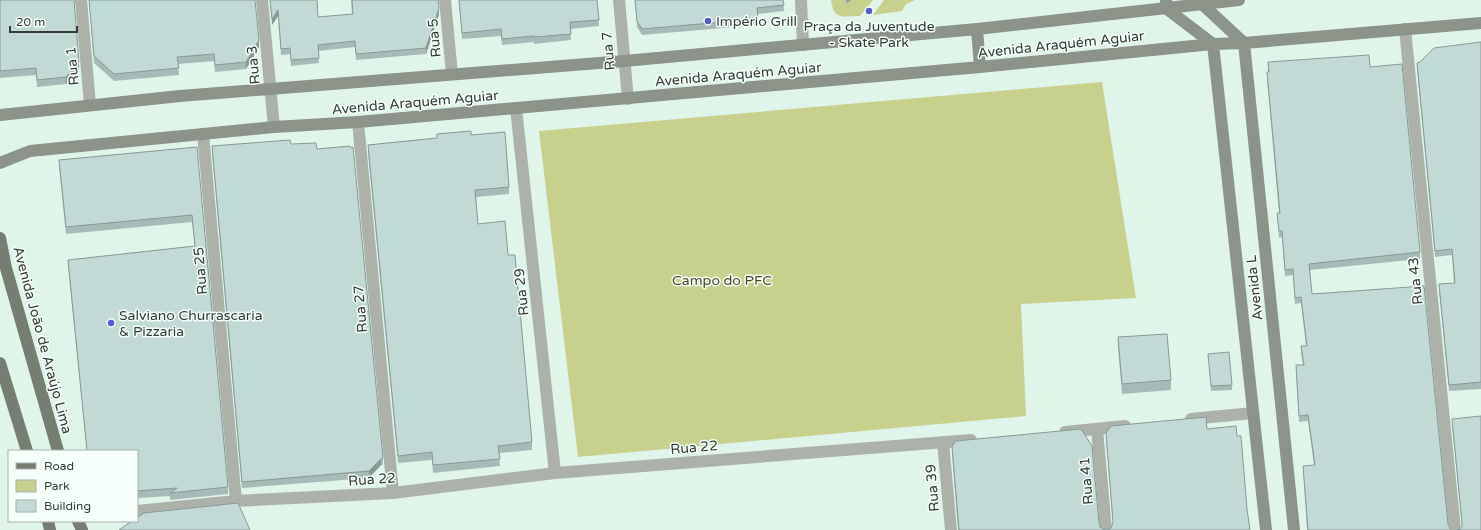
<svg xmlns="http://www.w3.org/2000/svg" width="1481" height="530" viewBox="0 0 1481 530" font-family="'Varela Round',sans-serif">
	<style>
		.green { fill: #c8d08d }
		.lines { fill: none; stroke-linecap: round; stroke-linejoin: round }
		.street { stroke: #acb2aa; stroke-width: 12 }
		.secondary { stroke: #8c9489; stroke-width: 12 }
		.primary { stroke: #757e71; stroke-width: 12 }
		.wall { fill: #a6bbb7 }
		.shaded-wall { fill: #879995 }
		.building { fill: #c1dad5; stroke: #879995 }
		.poi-dot { fill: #565bd2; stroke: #f6fffa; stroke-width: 1.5 }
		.labels { text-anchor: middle; stroke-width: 3; stroke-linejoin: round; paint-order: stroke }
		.poi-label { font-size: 14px; fill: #333b36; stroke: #f6fffa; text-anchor: start }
		.street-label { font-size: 14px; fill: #333b36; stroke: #f6fffa }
		.park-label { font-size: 14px; fill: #474b21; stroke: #f6fffa }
	</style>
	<rect width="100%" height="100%" fill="#e0f5e9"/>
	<path class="green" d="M831,0H873L860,16C843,16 834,21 831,0Z
		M884,0H915L906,4L902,11L873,15Z
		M1102,82L1136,298L1021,304L1026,416L578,457L539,131Z"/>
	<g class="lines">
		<path class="street" d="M81,0L90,105
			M262,0L274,127
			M445,0L452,74
			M619,0L628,99
			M801,0L803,45
			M1405,29L1455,530
			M516,108L555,473
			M358,122L393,493
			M203,134L236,501
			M1191,419L1253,413
			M1097,429L1106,530
			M1065,432L1125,426
			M943,442L951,530
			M137,511L236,501L393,493L555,473L971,440"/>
		<path class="secondary" d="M1166,0L1167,9L1213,44L1266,530
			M1200,0L1201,3L1244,43L1294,530
			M977,29L980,67
			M0,115L180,96L624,61L977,29L1239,0
			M0,163L30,151L274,127L358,122L980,67L1213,44L1244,43L1481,23"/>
		<path class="primary" d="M0,238L6,268L58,451
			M0,363L27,451
			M48,521L50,530
			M78,521L82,530"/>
	</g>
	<path class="wall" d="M0,0L79,69L66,84L37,87L36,75L0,78Z
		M89,0H255L259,47L246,69L215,72L214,61L178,64L179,75L114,81L94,63Z
		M270,0H317L318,17L352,14L351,0H438L439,14L426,54L356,60L355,47L318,51L319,63L291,66L290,54L281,55L278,16L272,25Z
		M459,0H597L599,26L570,29L571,40L534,44V42L502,45L501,36L462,39Z
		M635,0H783L784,11L757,14L758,25L642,35L637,27Z
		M844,0H851L847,3Z
		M1481,42V389L1449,391L1439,291V284L1454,283L1452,255L1435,257L1417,69V63L1420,62Z
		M1268,62L1370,67L1420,252V259L1310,270L1312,294L1451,530H1307L1303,466L1314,465L1308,421L1299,422L1296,372V365H1303L1301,353V346H1306L1301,303L1295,304L1293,275L1285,276L1282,237L1279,238L1277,213H1279L1267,79V72H1268Z
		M437,134L471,135L509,187V194L476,197L478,224L508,255L532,442V450L499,453L500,466L433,473L432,460L398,463L368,153V145L437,138Z
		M291,144L317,149L383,458V465H381L369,478L242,488L212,153V146Z
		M197,147L228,487V494L170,500V496L137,498V451H87L68,267V260L195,246L192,222L66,234L59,167V160Z
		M1118,337L1171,380V390L1122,394L1118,347Z
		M1208,354L1232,385V390L1211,391Z
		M1452,419L1481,530H1459L1462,527V525L1452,425Z
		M1207,429L1247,509L1250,530H958L952,454V446L1099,523L1100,527L1106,530L1111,528L1113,523L1106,440V433Z"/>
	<path class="shaded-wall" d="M847,0H851L847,3Z
		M439,8V14L426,54V48Z
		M278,10V16L272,25V19Z
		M259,40V47L246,69V62Z
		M79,62V69L66,84V77Z
		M381,459V465L369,478V471Z"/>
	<path class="building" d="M0,0H74L79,62L66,77L37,80L36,68L0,71Z
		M89,0H255L259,40L246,62L215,65L214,54L177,57L179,68L114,74L94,56Z
		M270,0H317L318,17L353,14L352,0H438L439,8L426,48L356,54L355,41L318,45L319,58L291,60L290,48L281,49L278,10L272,19Z
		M459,0H597L599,20L570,22L571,34L534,37V36L502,39L501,29L462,33Z
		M635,0H783L784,5L757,8L758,19L642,29L637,21Z
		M1481,42V382L1449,385L1439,284L1455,283L1452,249L1435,251L1417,63L1420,62L1434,48Z
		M1369,55L1370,67L1402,64L1420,252L1309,264L1312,294L1424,286L1448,524L1451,530H1308L1303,466L1315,465L1308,415L1299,416L1296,365H1304L1301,346H1307L1301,297L1295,298L1293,269L1285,270L1282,231H1279L1277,213H1280L1267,72H1269L1268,62Z
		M471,131V135L505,132L509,187L475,190L478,224L505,221L508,255H515L532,442L498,446L500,459L433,465L432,452L398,456L368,145L437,138V134Z
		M290,140L291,144L316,143L317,149L350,146L351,148L353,147L383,458L381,459L369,471L242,482L212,146Z
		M197,147L228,487L170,493L177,488L137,491V451H87L68,260L195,246L192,215L66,227L59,160Z
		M1167,334L1171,380L1122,384L1118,337Z
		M1229,352L1232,385L1211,386L1208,354Z
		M1481,416V530H1456H1459L1462,527V523L1452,419Z
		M1206,417L1207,429L1236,426L1237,436H1241L1247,509L1250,530H959L952,446L956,441L1081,429L1092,446L1099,523L1100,527L1106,530L1111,528L1113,522L1106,433L1111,426Z
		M238,503L250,530H119L132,521H137V518L144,513Z"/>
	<g class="poi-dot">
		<circle cx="869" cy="11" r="4"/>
		<circle cx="708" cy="21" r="4"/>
		<circle cx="111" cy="323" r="4"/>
	</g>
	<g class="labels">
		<g class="poi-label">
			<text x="716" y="26">Império Grill</text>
			<text x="869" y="31" text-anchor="middle">Praça da Juventude<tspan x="869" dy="16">- Skate Park</tspan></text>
			<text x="119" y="320">Salviano Churrascaria<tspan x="119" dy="16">&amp; Pizzaria</tspan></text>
		</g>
		<g class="street-label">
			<text transform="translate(434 38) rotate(-95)" y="5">Rua 5</text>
			<text transform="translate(1061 44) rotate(-6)" y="5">Avenida Araquém Aguiar</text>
			<text transform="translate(608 51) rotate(-95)" y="5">Rua 7</text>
			<text transform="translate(253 65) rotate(-95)" y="5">Rua 3</text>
			<text transform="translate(72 66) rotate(-95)" y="5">Rua 1</text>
			<text transform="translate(738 74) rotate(-5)" y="5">Avenida Araquém Aguiar</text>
			<text transform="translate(415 102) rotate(-5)" y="5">Avenida Araquém Aguiar</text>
			<text transform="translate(200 271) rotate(-95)" y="5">Rua 25</text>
			<text transform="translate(1415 281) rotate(-96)" y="5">Rua 43</text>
			<text transform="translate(1254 288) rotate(-96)" y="5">Avenida L</text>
			<text transform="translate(521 292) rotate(-96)" y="5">Rua 29</text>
			<text transform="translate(360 309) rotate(-95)" y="5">Rua 27</text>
			<text transform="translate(43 340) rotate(75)" y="5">Avenida João de Araújo Lima</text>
			<text transform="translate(694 447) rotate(-5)" y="5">Rua 22</text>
			<text transform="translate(372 479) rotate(-4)" y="5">Rua 22</text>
			<text transform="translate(1086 481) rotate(-95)" y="5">Rua 41</text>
			<text transform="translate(932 488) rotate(-95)" y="5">Rua 39</text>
		</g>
		<g class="park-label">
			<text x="722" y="285">Campo do PFC</text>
		</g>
	</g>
	<rect x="8" y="450" width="130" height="72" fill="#f6fffa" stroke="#a8b1ac"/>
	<rect x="16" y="463" width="20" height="6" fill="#757e71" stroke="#a8b1ac"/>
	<text x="44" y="470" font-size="12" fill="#333b36">Road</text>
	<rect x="16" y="480" width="20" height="12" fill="#c8d08d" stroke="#a8b1ac"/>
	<text x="44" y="490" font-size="12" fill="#333b36">Park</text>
	<rect x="16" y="500" width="20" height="12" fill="#c1dad5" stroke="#a8b1ac"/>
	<text x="44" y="510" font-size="12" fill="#333b36">Building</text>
	<path d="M10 26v6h67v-6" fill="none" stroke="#333b36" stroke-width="2"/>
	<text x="16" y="26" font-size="12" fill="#333b36" stroke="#f6fffa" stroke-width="3" paint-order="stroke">20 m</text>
</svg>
